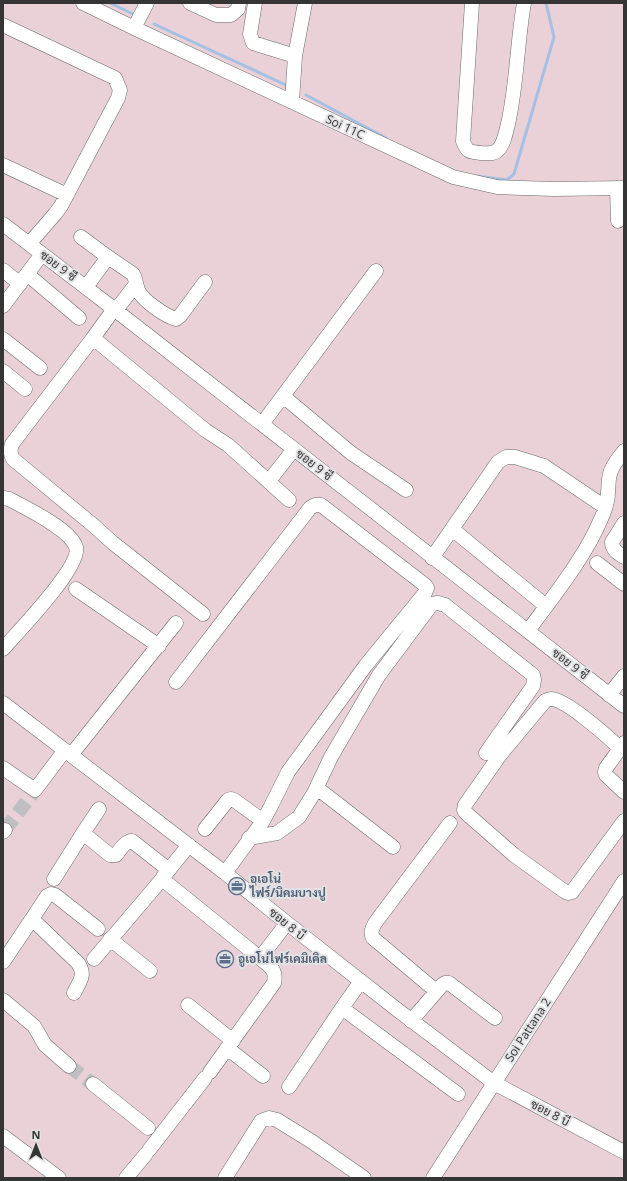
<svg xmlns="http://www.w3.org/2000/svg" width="627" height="1181" viewBox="0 0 627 1181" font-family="'Open Sans',Sarabun,sans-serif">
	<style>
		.industrial { fill: #ead1d8 }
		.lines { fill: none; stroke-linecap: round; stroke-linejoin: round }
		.stream { stroke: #a4c1e3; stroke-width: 3 }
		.minor-tunnel { stroke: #bfbfc1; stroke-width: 14; stroke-dasharray: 14 7; stroke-linecap: butt }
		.minor-casing { stroke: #6a6b6c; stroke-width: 15 }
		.minor { stroke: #fff; stroke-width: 14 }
		.labels { text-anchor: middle; stroke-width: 4; stroke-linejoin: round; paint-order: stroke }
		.street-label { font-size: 12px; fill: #353536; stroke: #e2e2e4 }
		.service-label { font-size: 12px; font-weight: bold; fill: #4e5e75; stroke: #e2e2e4; text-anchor: start }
	</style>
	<rect width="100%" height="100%" fill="#e2e2e4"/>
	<path class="industrial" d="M3,3H624V1178H3Z"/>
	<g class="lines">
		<path class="stream" d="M110,3L135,15
			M154,24L288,86
			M306,95L386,138
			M477,176L507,180L514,174L554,37L546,3"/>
		<path class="minor-tunnel" d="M5,830L33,793
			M69,1066L93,1084"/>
		<g class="minor-casing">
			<path id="minor" d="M83,3L134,28L453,177L497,187L554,189L624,188
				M190,3L216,15H231L238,9L239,3
				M255,3L250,34L253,43L295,56L292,102
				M472,3L463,141C467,152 469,152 481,153C487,153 493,155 498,150C504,144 506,132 508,124C517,84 517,43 524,3
				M3,25L115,78L120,90L118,98L61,206L55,214L29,244
				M134,28L147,3
				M295,56L305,3
				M3,165L67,195
				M617,188L618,221
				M3,224L114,309L624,706
				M81,237L108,257L86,287
				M108,257L133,274C136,279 136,285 138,290C142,300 165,316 176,319L180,316L205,282
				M3,270L20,284
				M27,274L79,318
				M3,306L42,254
				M114,309L93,338L205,430L228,445L289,500
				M116,310L136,284
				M93,338L12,444C10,450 10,453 13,459L93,525L113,543L203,614
				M3,339L40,368
				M3,371L25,389
				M283,396L351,453L406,490
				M262,424L376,271
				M269,481L294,449
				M3,498L9,499C26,508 70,529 76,547C82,566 17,633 3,649
				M624,523L612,542C612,550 618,553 624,557
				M452,529L546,606
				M432,558L498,462L506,457H515L544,466L605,507
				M597,563L624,584
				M76,589L159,646
				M528,631C554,595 584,559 601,519C605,510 608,501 608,492C609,486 608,480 610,474C612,465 619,458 624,451
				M176,682L310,508L315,505H321L425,585L427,588L425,593L366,665L288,772L271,806L263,821L225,873
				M609,695L624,676
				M3,703L225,873L287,923L395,1008L494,1083L624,1152
				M624,743L606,768L605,772L606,775L624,792
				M620,748C608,737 566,699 551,699C550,699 547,700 545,701L500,755L465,805L464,810L466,813L514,855L564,891L568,893L572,892L624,821
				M71,755L176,623
				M3,768L35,790L65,750
				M317,788L393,847
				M99,809L83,833L110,855H116C120,850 125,841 132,841L169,870
				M205,829L228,800L231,799L234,800L263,821
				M3,832L5,830
				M249,838L277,833L299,817L314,793L331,757L379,675L432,604L438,603L445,605L533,675L534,680L533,686L486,753
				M163,877L189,845
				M54,879L83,833
				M110,939L150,971
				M94,959L162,879L260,958L287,923
				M3,962L32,919
				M436,991L373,938C370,932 372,929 375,923L450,823
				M74,993C80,981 86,975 78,963L32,919L47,896L51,894L55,895L98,929
				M3,1000L34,1026L45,1045L69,1066
				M188,1005L233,1041
				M342,1008L458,1094
				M411,1021L442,985L445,983H449L495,1018
				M227,1048L263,1076
				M210,1072L274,983C277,969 270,967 260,958
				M93,1084L148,1128
				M289,1087L342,1008L361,981
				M3,1136L59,1178
				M149,1150L205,1078
				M126,1178L146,1154
				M225,1178L261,1121L269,1118L277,1120L311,1141L364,1178
				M433,1178L624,881"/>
		</g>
		<use href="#minor" class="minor"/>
	</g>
	<defs>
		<g id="office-ring" transform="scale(0.9)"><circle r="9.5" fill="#e2e2e4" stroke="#5c6f8a" stroke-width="1.5"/><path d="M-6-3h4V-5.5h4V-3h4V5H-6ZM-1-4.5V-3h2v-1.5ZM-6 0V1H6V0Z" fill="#5c6f8a"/></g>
	</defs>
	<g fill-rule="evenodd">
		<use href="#office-ring" x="237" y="886"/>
		<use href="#office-ring" x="225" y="959"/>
	</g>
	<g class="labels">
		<g class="street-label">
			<text transform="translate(345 127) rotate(25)" y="4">Soi 11C</text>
			<text transform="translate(58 266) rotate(37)" y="4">ซอย 9 ซี</text>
			<text transform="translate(314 465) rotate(38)" y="4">ซอย 9 ซี</text>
			<text transform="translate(570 664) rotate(38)" y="4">ซอย 9 ซี</text>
			<text transform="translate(287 924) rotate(39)" y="4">ซอย 8 บี</text>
			<text transform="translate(528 1030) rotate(-57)" y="4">Soi Pattana 2</text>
			<text transform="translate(550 1113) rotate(28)" y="4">ซอย 8 บี</text>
		</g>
		<g class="service-label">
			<text x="250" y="883">อูเอโน่<tspan x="250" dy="14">ไฟร์/นิคมบางปู</tspan></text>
			<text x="238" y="963">อูเอโน่ไฟร์เคมิเคิล</text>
		</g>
	</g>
	<rect width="627" height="1181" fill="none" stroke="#353536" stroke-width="8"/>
	<g transform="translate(36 1145)" stroke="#e2e2e4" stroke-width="3" paint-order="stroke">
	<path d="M0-3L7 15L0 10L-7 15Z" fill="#353536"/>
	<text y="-6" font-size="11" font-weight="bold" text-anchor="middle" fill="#353536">N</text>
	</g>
</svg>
